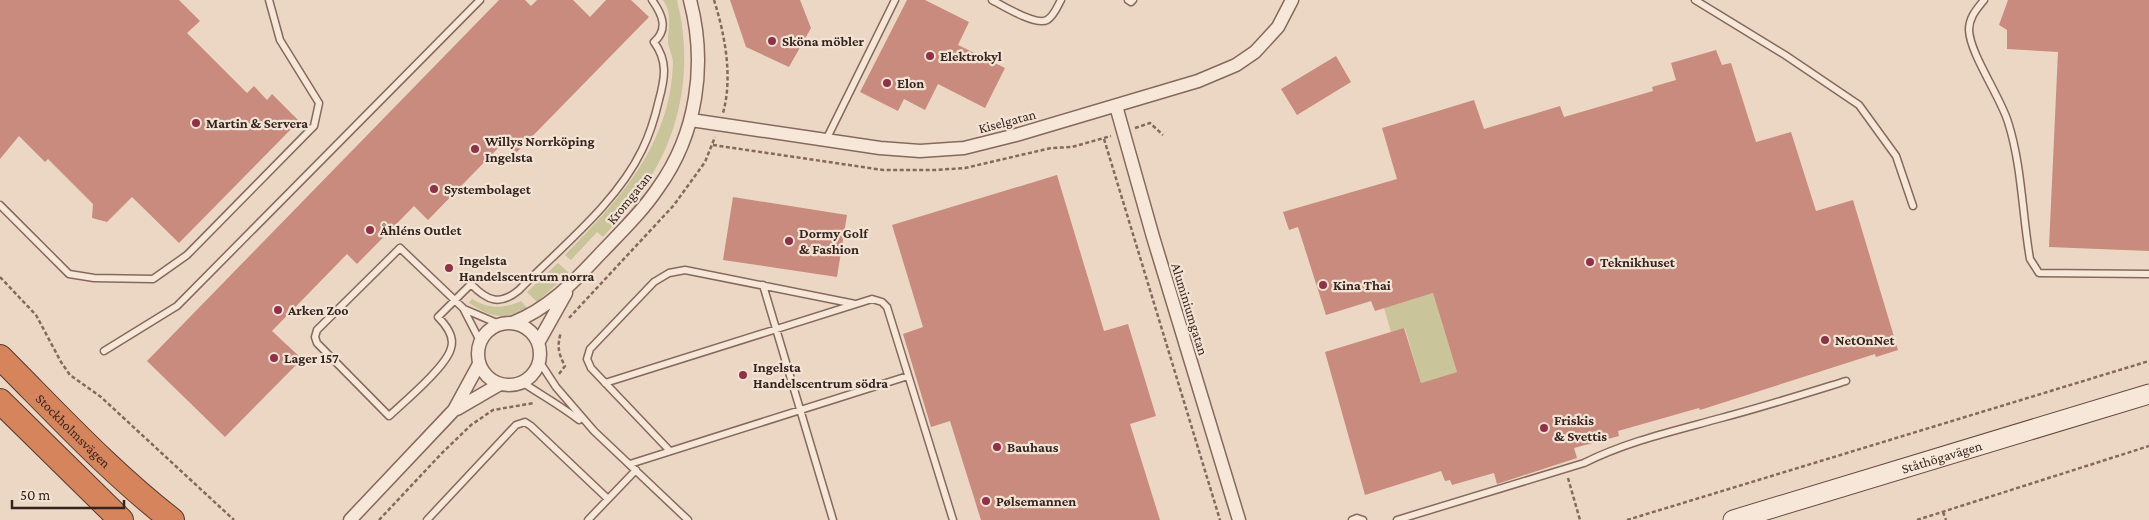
<svg xmlns="http://www.w3.org/2000/svg" width="2149" height="520" viewBox="0 0 2149 520" font-family="'Crimson Pro',serif">
	<style>
		.green { fill: #c9c499 }
		.building { fill: #c88b7d }
		.lines { fill: none; stroke-linecap: round; stroke-linejoin: round }
		.lane-casing { stroke: #85695c; stroke-width: 9 }
		.street-casing { stroke: #85695c; stroke-width: 15 }
		.secondary-casing { stroke: #674a3f; stroke-width: 21 }
		.highway-casing { stroke: #543930; stroke-width: 26 }
		.path { stroke: #85695c; stroke-width: 2.5; stroke-dasharray: 4 2.5; stroke-linecap: butt }
		.lane { stroke: #f7e7d8; stroke-width: 6 }
		.street { stroke: #f7e7d8; stroke-width: 12 }
		.secondary { stroke: #f7e7d8; stroke-width: 19 }
		.highway { stroke: #d6845b; stroke-width: 24 }
		.poi-dot { fill: #913046; stroke: #f3e3d4; stroke-width: 2 }
		.labels { text-anchor: middle; stroke-width: 4.5; stroke-linejoin: round; paint-order: stroke }
		.poi-label { font-size: 14px; font-weight: bold; fill: #36251f; stroke: #f3e3d4; text-anchor: start }
		.street-label { font-size: 14px; fill: #36251f; stroke: #f3e3d4 }
	</style>
	<rect width="100%" height="100%" fill="#ecd7c5"/>
	<path class="green" d="M663,0H677C694,68 681,137 640,193C629,209 615,223 603,237L597,232L571,260L565,255C620,199 670,146 673,63C673,55 668,48 668,41C668,24 673,16 663,0Z
		M558,263L569,273L537,302L527,292Z
		M1433,293L1457,372L1421,383L1405,328L1391,332L1384,308Z
		M472,299C489,309 503,309 521,301L528,309C503,320 492,318 469,303Z"/>
	<path class="building" d="M0,0H179L200,21L187,33L247,93L254,86L267,100L272,94L299,121L179,243L132,197L107,222L92,218L93,204L48,159L45,162L19,136L0,159Z
		M499,0H525L531,6L537,0H573L590,17L606,0H631L649,17L515,154L504,142L428,220L414,206L357,264L347,254L272,331L302,359L225,437L147,361Z
		M730,0H800L811,28L789,67L746,47Z
		M907,0H925L969,22L958,45L1005,68L985,108L938,84L925,110L904,99L898,111L860,92Z
		M2008,0H2149V251L2049,247L2058,52L2007,49V30L1999,25Z
		M1716,50L1722,65L1731,63L1756,142L1791,132L1816,211L1853,200L1898,350L1876,357L1875,354L1700,410L1699,408L1618,431L1619,436L1574,448L1577,458L1497,484L1494,473L1452,485L1450,480L1445,481L1441,471L1365,495L1325,352L1404,328L1421,383L1457,372L1433,293L1375,311L1371,301L1326,315L1298,227L1289,230L1283,212L1397,179L1382,128L1474,100L1484,129L1560,106L1564,117L1653,91L1652,87L1676,80L1671,63Z
		M1336,56L1351,82L1297,115L1281,89Z
		M1057,175L1104,331L1128,324L1156,416L1130,424L1160,520H981L950,421L931,427L903,334L923,327L892,225Z
		M733,197L847,215L837,277L723,260Z"/>
	<g class="lines">
		<g class="lane-casing">
			<path id="lane" d="M992,0C1003,6 1036,26 1047,20C1054,16 1057,7 1061,0
				M1128,0L1131,2L1133,0
				M1695,0L1785,55L1859,105L1896,156L1913,206
				M1984,0C1977,9 1969,17 1969,30C1970,54 2000,96 2008,122C2022,166 2022,213 2030,259L2039,273L2149,274
				M826,140L895,0
				M0,205L69,274L94,278L153,279L187,255L314,126L319,103L280,40L269,0
				M763,285L833,520
				M464,309L499,324
				M480,341L463,308L400,248L317,330L315,337L317,343L389,416C404,402 447,366 451,348C455,336 446,325 438,317L471,284C487,301 500,306 519,290C560,248 616,204 642,150C650,134 655,117 659,100C665,78 668,61 654,42C669,29 662,14 652,0
				M104,351L177,306L480,0
				M539,361L556,387L594,431L688,520
				M522,382C541,395 561,406 579,420
				M605,383L872,299L882,302L887,307L953,520
				M670,451L591,368L587,359L590,349L654,282L669,273L685,270L855,304
				M630,464L908,376
				M427,520L516,425L525,422L531,426L608,499
				M588,520L636,470
				M1352,520L1357,518L1363,520
				M1397,520L1584,463C1628,441 1674,431 1721,418C1763,407 1804,394 1846,381"/>
		</g>
		<g class="street-casing">
			<path id="street" d="M1116,106L1153,237L1239,520
				M691,120L880,148L920,151L964,148L1016,135L1198,81L1236,65L1255,52L1278,27L1292,0
				M478 354a31 31 0 1 1 62 0a31 31 0 1 1-62 0Z
				M512,323C548,309 574,282 600,254C620,233 642,212 658,188C697,134 707,64 690,0
				M538,343L566,293
				M457,409L500,384
				M350,520L454,410L479,364"/>
		</g>
		<g class="secondary-casing">
			<g id="secondary">
				<path id="s1" d="M1733,520L2149,394"/>
			</g>
		</g>
		<g class="highway-casing">
			<g id="highway">
				<path id="s2" d="M0,357C56,413 110,472 172,520"/>
				<path d="M0,401L121,520"/>
			</g>
		</g>
		<path class="path" d="M714,0C725,35 733,77 723,113
			M1135,128L1150,123L1163,135
			M1104,139L1220,520
			M713,145L883,170H935L965,168L1051,148L1072,147L1111,136
			M0,277L36,315L61,362L70,375L101,397L234,520
			M569,318L674,205L705,162L715,137
			M559,374L565,366C558,353 557,346 561,332
			M1568,478L1580,520
			M1943,512L1946,520
			M379,520L442,453L471,425L493,410L534,403
			M1627,520L2149,361
			M1917,520L2149,446"/>
		<use href="#lane" class="lane"/>
		<use href="#street" class="street"/>
		<use href="#secondary" class="secondary"/>
		<use href="#highway" class="highway"/>
	</g>
	<g class="poi-dot">
		<circle cx="772" cy="41" r="5"/>
		<circle cx="930" cy="56" r="5"/>
		<circle cx="887" cy="83" r="5"/>
		<circle cx="196" cy="123" r="5"/>
		<circle cx="475" cy="149" r="5"/>
		<circle cx="434" cy="189" r="5"/>
		<circle cx="370" cy="230" r="5"/>
		<circle cx="789" cy="241" r="5"/>
		<circle cx="1590" cy="262" r="5"/>
		<circle cx="449" cy="268" r="5"/>
		<circle cx="1323" cy="285" r="5"/>
		<circle cx="278" cy="310" r="5"/>
		<circle cx="1825" cy="340" r="5"/>
		<circle cx="274" cy="358" r="5"/>
		<circle cx="743" cy="375" r="5"/>
		<circle cx="1544" cy="428" r="5"/>
		<circle cx="997" cy="447" r="5"/>
		<circle cx="986" cy="501" r="5"/>
	</g>
	<g class="labels">
		<g class="poi-label">
			<text x="782" y="46">Sköna möbler</text>
			<text x="940" y="61">Elektrokyl</text>
			<text x="897" y="88">Elon</text>
			<text x="206" y="128">Martin &amp; Servera</text>
			<text x="485" y="146">Willys Norrköping<tspan x="485" dy="16">Ingelsta</tspan></text>
			<text x="444" y="194">Systembolaget</text>
			<text x="380" y="235">Åhléns Outlet</text>
			<text x="799" y="238">Dormy Golf<tspan x="799" dy="16">&amp; Fashion</tspan></text>
			<text x="459" y="265">Ingelsta<tspan x="459" dy="16">Handelscentrum norra</tspan></text>
			<text x="1600" y="267">Teknikhuset</text>
			<text x="1333" y="290">Kina Thai</text>
			<text x="288" y="315">Arken Zoo</text>
			<text x="1835" y="345">NetOnNet</text>
			<text x="284" y="363">Lager 157</text>
			<text x="753" y="372">Ingelsta<tspan x="753" dy="16">Handelscentrum södra</tspan></text>
			<text x="1554" y="425">Friskis<tspan x="1554" dy="16">&amp; Svettis</tspan></text>
			<text x="1007" y="452">Bauhaus</text>
			<text x="996" y="506">Pølsemannen</text>
		</g>
		<g class="street-label">
			<text transform="translate(1007 121) rotate(-15)" y="5">Kiselgatan</text>
			<text transform="translate(629 198) rotate(-51)" y="5">Kromgatan</text>
			<text transform="translate(1190 309) rotate(73)" y="5">Aluminiumgatan</text>
			<text dy="5" stroke="none"><textPath href="#s2" startOffset="104">Stockholmsvägen</textPath></text>
			<text dy="5" stroke="none"><textPath href="#s1" startOffset="218">Ståthögavägen</textPath></text>
		</g>
	</g>
	<path d="M12 500v8h112v-8" fill="none" stroke="#36251f" stroke-width="2.5"/>
	<text x="20" y="500" font-size="15" fill="#36251f" stroke="#f3e3d4" stroke-width="4" paint-order="stroke">50 m</text>
</svg>
